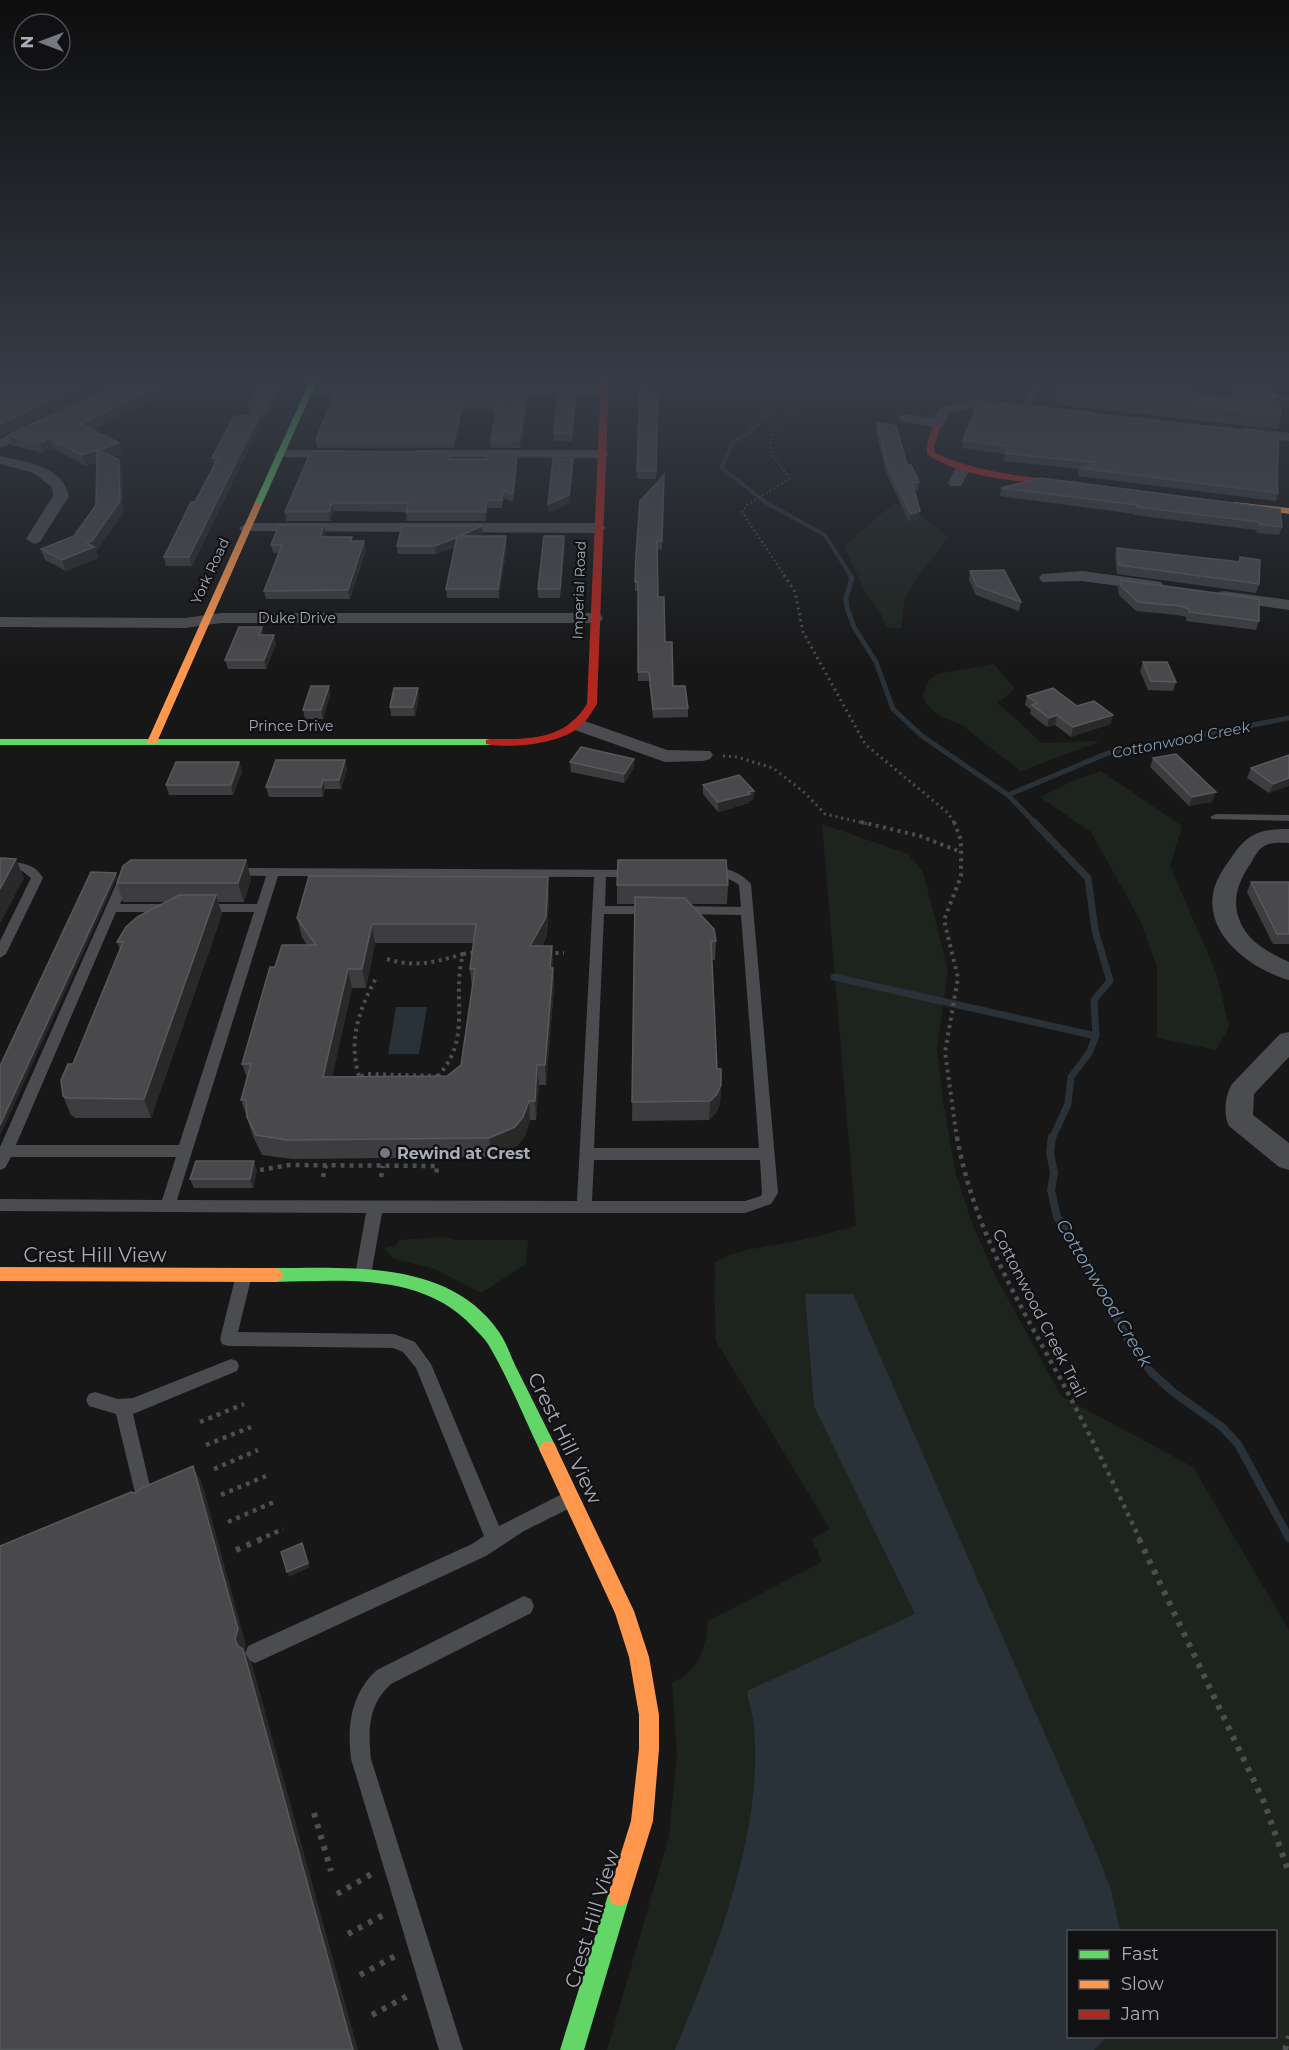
<svg xmlns="http://www.w3.org/2000/svg" width="1289" height="2050" viewBox="0 0 1289 2050" font-family="Montserrat,sans-serif">
	<style>
		.green { fill: #1d241e; fill-rule: evenodd }
		.water { fill: #2a3239 }
		.lines { fill: none; stroke-linecap: round; stroke-linejoin: round }
		.stream-far3 { stroke: #2a3239; stroke-width: 4 }
		.stream-far2 { stroke: #2a3239; stroke-width: 5 }
		.stream-far1 { stroke: #2a3239; stroke-width: 7 }
		.stream { stroke: #2a3239; stroke-width: 8 }
		.path-far4 { stroke: #4d4e52; stroke-width: 2; stroke-dasharray: 1.5 3; stroke-linecap: butt }
		.path-far3 { stroke: #4d4e52; stroke-width: 3; stroke-dasharray: 2 4; stroke-linecap: butt }
		.path-far2 { stroke: #4d4e52; stroke-width: 4; stroke-dasharray: 3 4.5; stroke-linecap: butt }
		.path-far1 { stroke: #4d4e52; stroke-width: 4.5; stroke-dasharray: 4 5; stroke-linecap: butt }
		.path { stroke: #4d4e52; stroke-width: 6; stroke-dasharray: 4.5 7; stroke-linecap: butt }
		.lane { fill: #4b4c50; fill-rule: evenodd }
		.street { fill: #4b4c50; fill-rule: evenodd }
		.fast { fill: #63d668; fill-rule: evenodd }
		.slow { fill: #ff974d; fill-rule: evenodd }
		.jam { fill: #b3261e; fill-rule: evenodd }
		.wall { fill: #3d3d3f; fill-rule: evenodd }
		.shaded-wall { fill: #29292a }
		.building { fill: #49494c; stroke: #58595d; stroke-width: 1.5; fill-rule: evenodd }
		.poi-dot { fill: #757880; stroke: #111113; stroke-width: 2 }
		.labels { text-anchor: middle; stroke-width: 4.5; stroke-linejoin: round; paint-order: stroke }
		.far-street-label { font-size: 14px; fill: #a8adb8; stroke: #111113 }
		.far-water-label { font-size: 15px; font-style: italic; fill: #7f9bb3; stroke: #111113 }
		.poi-label { font-size: 16px; font-weight: bold; fill: #a8adb8; stroke: #111113; text-anchor: start }
		.street-label { font-size: 16px; fill: #a8adb8; stroke: #111113 }
		.water-label { font-size: 18px; font-style: italic; fill: #7f9bb3; stroke: #111113 }
		.near-street-label { font-size: 20px; fill: #a8adb8; stroke: #111113 }
	</style>
	<rect width="100%" height="100%" fill="#171717"/>
	<path class="green" d="M809,381H853L836,394L811,386Z
		M893,504L913,509L949,537L917,577L905,599L901,628H889L885,624L881,614L866,594L844,546Z
		M994,664L1015,689L998,703L1042,743L1101,741L1021,771L960,724L941,717L926,704L923,695L929,680L937,674Z
		M1101,771L1182,826L1170,866L1216,972L1229,1027L1216,1050L1157,1038V967L1140,920L1091,832L1040,797L1077,779Z
		M822,824L908,854L923,872L948,970L937,1049L943,1101L956,1175L973,1226L995,1275L1061,1396L1193,1467L1289,1630V2050H607L669,1836L677,1754L672,1683C699,1671 706,1648 708,1621L822,1562L812,1539L830,1529L716,1341L714,1282L716,1276L714,1263C738,1248 769,1247 796,1241C817,1237 836,1231 856,1226ZM1068,1932H1276V2036H1068Z
		M443,1237L455,1240H528L526,1264L481,1293L435,1269L394,1259L384,1248L395,1246L399,1240Z"/>
	<path class="water" d="M396,1007H427L419,1054H388Z
		M805,1294H853L1096,1851L1111,1890L1120,1931L1068,1932V2036L1107,2037L1094,2050H675C715,1954 764,1832 754,1727C753,1715 749,1703 747,1691L915,1614L814,1406Z"/>
	<g class="lines">
		<path class="stream-far3" d="M771,381L781,391L779,403L749,433L734,441L721,467L765,502L825,535L851,576"/>
		<path class="stream-far2" d="M850,575L852,578L846,598L847,608L854,627L876,662L893,709L922,736L1008,795L1036,824
			M1008,795L1108,753L1289,718"/>
		<path class="stream-far1" d="M1034,822L1088,878L1095,930L1110,981L1094,1000L1096,1036L1089,1053L1071,1077L1068,1104L1052,1139
			M834,977L1096,1036"/>
		<path class="stream" d="M1052,1137L1050,1153L1054,1173L1051,1190L1057,1217L1084,1257L1130,1343L1151,1372L1173,1392L1222,1427L1238,1444L1289,1538"/>
		<path class="path-far4" d="M785,576L742,512L747,505L789,479C785,469 774,461 771,451C764,428 806,408 807,381"/>
		<path class="path-far3" d="M784,575L795,592L803,632L865,744L948,813L955,824
			M723,756L737,757L773,768L805,793L825,814L868,824"/>
		<path class="path-far2" d="M861,822L920,836L961,852
			M954,822L961,840V876L944,920L958,978L945,1052L957,1139
			M548,953H564
			M463,954L477,952
			M387,959C415,968 436,962 463,954C451,999 473,1037 438,1076
			M359,1076C348,1040 359,1010 376,978
			M354,1079L367,1074L438,1076"/>
		<path class="path-far1" d="M957,1137C973,1227 1018,1301 1061,1380C1089,1432 1115,1486 1140,1540
			M260,1170L289,1165L437,1166L436,1177
			M323,1177L326,1165
			M381,1177L383,1166
			M200,1422L244,1404
			M206,1445L251,1427
			M214,1469L258,1450
			M221,1495L266,1476
			M228,1522L274,1502
			M258,1540L283,1529"/>
		<path class="path" d="M1139,1539L1264,1802L1289,1873
			M236,1550L262,1539
			M314,1813L331,1871
			M337,1894L375,1872
			M348,1934L387,1913
			M360,1975L399,1954
			M372,2015L411,1994
			M1285,2050L1289,2036"/>
		<path class="lane" d="M1032,381H1039L1031,408L1027,410L1023,408Z
			M1138,381H1162L1289,396V400Z
			M1216,814L1289,815V821L1212,819L1210,817Z
			M0,861C17,863 34,861 43,878L6,954L0,958V941L31,878L22,871L0,869Z
			M231,868L638,870L640,873L638,876L634,877H606L605,906H654L660,910L654,914H604L594,1148H759L741,915L679,914L673,910L679,906L741,907L739,885C724,873 716,882 705,873C718,862 741,872 751,884L778,1193L771,1204L745,1213H382L371,1275L369,1280L363,1282L357,1280L355,1275L366,1213L0,1211V1199L162,1200L176,1157H11L5,1168L0,1170V1147L117,882L124,873L128,872L134,876L120,904H170L176,908L170,912H116L16,1145H179L254,912H204L198,908L204,904H257L266,876L227,875L225,872ZM278,876L594,877L577,1201L177,1200ZM594,1160H760L762,1193L761,1196L745,1201H592Z
			M244,1268L250,1270L252,1275L238,1332L394,1334L415,1342L431,1364L499,1526L568,1491L574,1494L577,1500L574,1506L524,1531L486,1556L262,1660L255,1663L248,1660L245,1653L248,1646L472,1544L484,1536L416,1368L403,1352L393,1348L228,1346L222,1344L220,1339L236,1275L238,1270Z
			M231,1359L237,1361L239,1366L237,1371L133,1414L153,1499L150,1505L144,1508L138,1505L116,1414L89,1406L86,1400L89,1394L95,1392L118,1399L133,1398Z
			M524,1596L531,1599L534,1606L531,1613L391,1684C368,1705 368,1730 371,1759L463,2050H439L351,1759C347,1726 351,1693 377,1670Z"/>
		<path class="street" d="M370,387L377,391L375,394L310,396L303,392L310,388Z
			M494,387H604L611,391L604,395L489,394L487,391L489,388Z
			M973,399L1089,411L1096,415L1089,419L973,407L950,413L943,426L938,427L904,422L897,418L904,414L934,418L940,407Z
			M41,421L48,425L46,428L0,448V439Z
			M1245,428L1289,433V441L1240,435L1238,432Z
			M281,450H343L350,454L343,458L276,457L274,454Z
			M416,450H602L609,454L602,458L411,457L409,454Z
			M0,456C26,462 62,465 69,496L40,542L34,544L26,539L53,496L52,487L33,473L0,464Z
			M962,464L970,469L961,486H951L948,483L957,466Z
			M247,523H598L606,528L598,533L241,531L239,528Z
			M1082,571L1155,581L1161,582L1164,586L1161,590L1155,591L1082,581L1042,582L1039,578L1042,574Z
			M1224,591L1289,600V610L1218,600L1215,596L1218,592Z
			M221,613H594L600,614L603,618L600,622L594,623H221L185,628L0,627V617L185,618Z
			M579,719L667,750L710,751L713,755L710,759L703,761L665,762L572,729L569,725L572,721Z
			M1289,829V843C1282,843 1273,842 1266,845C1258,849 1255,856 1251,863C1236,884 1230,906 1244,929C1253,945 1273,954 1289,962V980C1253,970 1206,937 1213,894C1215,881 1223,869 1231,858C1248,833 1259,829 1289,829Z
			M1289,1032V1057L1254,1094L1253,1115L1289,1143V1170L1279,1167L1229,1126C1223,1115 1225,1095 1232,1084L1280,1034Z"/>
		<path class="fast" d="M310,381H317L262,504L255,506L254,504Z
			M0,739H490L495,742L490,745H0Z
			M275,1268C351,1268 450,1260 499,1332C506,1342 510,1354 515,1365C528,1391 541,1417 554,1443L557,1449L554,1455L548,1457L542,1455C524,1418 509,1379 488,1344C484,1338 478,1332 473,1327C422,1272 343,1281 275,1282L269,1280L267,1275L269,1270Z
			M619,1884L627,1887L630,1895L584,2050H560L608,1895L611,1887Z"/>
		<path class="slow" d="M255,502L262,504L157,742L156,744H148L147,742Z
			M1234,502L1289,508V514L1237,506H1234Z
			M0,1267L275,1268L281,1270L283,1275L281,1280L275,1282L0,1281Z
			M548,1441L554,1443L634,1611L649,1657L659,1715V1749L653,1821L630,1895L627,1903L619,1906L611,1903L608,1895L631,1821L639,1749V1715L629,1657L615,1613L539,1449L542,1443Z"/>
		<path class="jam" d="M601,381H609L597,704C591,713 586,723 577,729C556,744 511,749 486,744V740L490,739C529,739 564,741 587,704Z
			M938,421L942,423L934,446L935,453C981,474 1029,477 1079,482L1083,484L1079,486C1037,483 961,480 927,454C926,444 930,427 938,421Z"/>
	</g>
	<path class="wall" d="M123,381H193L149,401L93,430L119,443L122,454L113,457L122,471L123,513L96,552L98,558L66,571L45,560L41,549L74,536L96,505L97,462L86,466L53,448L43,453L11,445L8,435Z
		M261,381H286L269,415H250L248,406Z
		M342,381H530V385L343,386Z
		M561,381H578V385H561Z
		M658,381L651,393L658,397L656,479H637L642,388Z
		M1060,381L1184,388L1187,393L1233,398L1235,387H1232V381H1271L1269,386L1274,401L1281,415L1277,429L1056,405Z
		M576,389L577,396L572,441H554V433Z
		M336,390L528,397L520,448H491V440L497,411H463L454,448H317L316,440Z
		M259,416L261,424L192,566H166L164,557L214,466L212,458Z
		M877,423L919,482L918,490H914L919,519L909,522L886,472L876,431Z
		M963,440L1277,478L1278,493L1276,501L1078,476L1079,469L1004,461L1005,454L962,448Z
		M451,452V459L518,460L513,502L504,498L502,508H488L486,521H407L406,512L334,511L330,521H286L285,512Z
		M664,475L662,550L657,549L658,597L673,686L688,708V717L653,718L649,681H638V591H635V582Z
		M1040,478L1282,527L1279,535L1257,533L1256,530L1134,515L1135,514L1000,496L1001,488Z
		M326,534L324,537H352V541H364L366,550L350,599H266L264,591L278,553H273L271,545Z
		M483,535L480,536L507,545L499,598H447L446,589L455,547L436,554H398L397,546Z
		M565,544L560,598H538V589Z
		M1117,548L1238,562L1240,557L1259,584L1256,593L1117,574L1115,556Z
		M970,571L1021,602L1019,611L976,595L969,580Z
		M1121,580L1259,621L1256,630L1186,621V617L1177,615L1136,611L1119,595L1118,588Z
		M263,635L276,644L266,669H228L225,660Z
		M1143,662L1176,682L1173,691L1148,690L1140,671Z
		M329,686L330,695L323,719H305L303,710Z
		M1027,696L1077,706L1113,715L1110,724L1071,737L1055,725L1047,727L1030,714L1031,710L1025,705Z
		M419,697L415,716H391L390,707Z
		M1289,755L1269,793L1247,778L1251,768Z
		M1153,758L1212,802L1189,806L1150,767Z
		M634,759V768L624,783L571,772L570,762Z
		M345,760L347,769L341,789H325L323,797H269L266,787Z
		M239,762L242,772L233,795H169L166,785Z
		M703,785L754,791L753,800L749,801V803L718,812L703,794Z
		M246,860L251,879L244,902H218L222,914L151,1118H76L71,1115L63,1096L73,1064L120,950L117,942L166,902H123L117,883Z
		M1251,882H1289V944H1273L1247,892Z
		M617,885H728L727,904H691L716,941L715,960H712L717,1069L721,1085L720,1104L716,1113L709,1120L632,1121L635,904H617Z
		M549,896L547,936L542,946H552L554,987L546,1085H539L536,1120H530L525,1136L517,1146L491,1157L292,1159L262,1155L253,1136L241,1100L247,1078L242,1064L275,967L307,945L302,937L297,918ZM375,943H474L470,969L472,988L461,1065L447,1076L332,1077L352,988H366Z
		M257,1170L253,1188H194L190,1179Z"/>
	<path class="shaded-wall" d="M94,381H119L0,437V424Z
		M168,381H193L149,401L84,435L81,424L146,391Z
		M280,381H286L269,415L268,406Z
		M654,381H658L648,399V391Z
		M527,389L528,397L520,448L519,440Z
		M576,389L577,396L572,441V433Z
		M463,403V411L454,448V440Z
		M259,416L261,424L192,566L189,557Z
		M49,438L53,448L43,453L40,443Z
		M119,443L122,454L102,460L99,450Z
		M97,450L100,461L86,466L82,455Z
		M517,452L518,460L513,502V494Z
		M573,459V467L570,504L548,513V504Z
		M119,460L122,471L123,513L96,552L98,558L66,571L62,560L87,543Z
		M503,490L504,498L502,508V500Z
		M487,500L488,508L486,521L485,512Z
		M332,503L334,511L330,521L329,512Z
		M920,511L919,519L909,522L911,514Z
		M324,525L326,534L321,546L320,537Z
		M482,526L483,535L460,544L459,536Z
		M506,536L507,545L499,598L498,589Z
		M564,536L565,544L560,598V589Z
		M457,537L458,545L436,554L435,546Z
		M364,541L366,550L350,599L348,590Z
		M262,627L264,636L259,635Z
		M274,635L276,644L266,669L264,660Z
		M329,686L330,695L323,719L321,710Z
		M418,688L419,697L415,716L413,707Z
		M1057,715L1055,725L1047,727L1049,718Z
		M1113,715L1110,724L1071,737L1073,727Z
		M634,759V768L624,783V774Z
		M345,760L347,769L341,789L339,780Z
		M239,762L242,772L233,795L231,785Z
		M1289,778V786L1269,793L1273,784Z
		M323,780L325,789L323,797L321,787Z
		M754,791L753,800L749,801V803L718,812V802Z
		M1216,792L1212,802L1189,806L1192,797Z
		M16,859L24,878L0,924V889Z
		M246,860L251,879L244,902L238,883Z
		M116,873L117,878L0,1136V1125Z
		M548,877L549,896L547,936L532,965L530,946Z
		M216,895L222,914L151,1118L144,1099Z
		M372,924L375,943L366,988L362,969Z
		M552,946L554,987L546,1085L545,1065Z
		M348,969L352,988L328,1096L323,1077Z
		M537,1065L539,1085L536,1120L535,1101Z
		M721,1085L720,1104L716,1113L709,1120L710,1101Z
		M529,1101L530,1120L525,1136L517,1146L491,1157L489,1138Z
		M254,1161L257,1170L253,1188L250,1179Z
		M193,1466L202,1483L246,1645L244,1651L252,1664L358,2050H353L238,1646L235,1639Z
		M302,1543L310,1567L289,1577L287,1572Z"/>
	<path class="building" d="M0,381H49L53,382L56,381H94L0,424Z
		M123,381H168L146,391L81,424L119,443L99,450L119,460L120,501L92,541L87,543L94,547L62,560L41,549L74,536L96,505L97,450L82,455L49,438L40,443L8,435Z
		M261,381H280L268,406H248Z
		M642,381H654L648,391L658,397L656,471H637L640,387L642,388Z
		M1060,381H1184V388H1187V393L1237,399V382L1273,386L1274,401H1278L1281,415L1058,391Z
		M527,389L519,440H491L498,403H463L454,440H316L336,390Z
		M559,389H576L572,433H554Z
		M977,406L1054,413L1055,409L1279,434L1277,478L1278,493L1080,468L1099,463L1005,453L1007,446L963,440Z
		M234,416H259L189,557H164L191,502H195L218,458H212Z
		M877,423L896,426L907,465H911L919,482H912L920,511L911,514L887,464Z
		M311,451L451,452L449,459H487L488,452H517L513,494L503,490L502,500H487L485,512H406L409,503H332L329,512H285Z
		M553,459H573L569,495L548,504Z
		M664,475L662,541H657L658,597H664L665,642H672L673,686H685L688,708L653,709L649,672H638V582H635L636,554L640,501Z
		M1040,478L1280,509L1282,527L1259,524V522L1137,507V505L1001,488Z
		M279,525H324L320,537H352L350,541H364L348,590L264,591L282,545H271Z
		M402,526H482L459,536H506L498,589H446L457,537L435,546H397Z
		M544,536H564L560,589H538Z
		M1117,548L1240,562V557L1260,560L1259,584L1119,565Z
		M1004,570L1021,602L977,586L970,571Z
		M1121,580L1259,599V621L1189,612V609L1180,606L1138,602L1121,586Z
		M239,627H262L259,635H274L264,660H225Z
		M1143,662H1167L1176,682L1151,681Z
		M311,686H329L321,710H303Z
		M394,688H418L413,707H390Z
		M1053,688L1077,706L1094,701L1113,715L1073,727L1057,715L1049,718L1032,705L1037,703L1027,696Z
		M581,747L634,759L624,774L570,762Z
		M1176,754L1216,792L1192,797L1153,758Z
		M1289,755V778L1273,784L1251,768Z
		M276,760H345L339,780H323L321,787H266Z
		M176,762H239L231,785H166Z
		M739,775L754,791L748,792L750,794L718,802L703,785Z
		M0,858L16,859L0,889Z
		M131,860H246L238,883H117L123,866Z
		M618,860H726L728,885H617Z
		M91,872L116,873L0,1125V1066Z
		M309,876L548,877L546,917L530,946H552L550,968H553L545,1065H537L535,1101H529L523,1117L515,1127L489,1138L287,1140L256,1135L247,1117L246,1100H241L251,1064H242L270,967H275L282,945H316L297,918ZM372,924H476L470,969H475L461,1065L447,1076L323,1077L348,969H362Z
		M1251,882H1289V934H1277Z
		M179,895H216L144,1099L67,1098L63,1096L61,1080L68,1064H73L123,942H117L126,927L137,917Z
		M635,897L685,898L714,929L716,941H711L717,1069H721V1085L717,1094L710,1101L632,1102Z
		M196,1161H254L250,1179H190Z
		M193,1466L238,1629L235,1639L238,1646L243,1649L353,2050H0V1546L131,1492L135,1493L144,1487Z
		M302,1543L308,1563L287,1572L281,1552Z"/>
	<linearGradient id="sky" x2="0" y2="1"><stop stop-color="#0d0d0d"/><stop offset="0.57" stop-color="#363c47"/><stop offset="1" stop-color="#363c47" stop-opacity="0"/></linearGradient>
	<rect width="1289" height="668" fill="url(#sky)"/>
	<circle class="poi-dot" cx="385" cy="1153" r="6"/>
	<g class="labels">
		<g class="far-street-label">
			<text transform="translate(210 571) rotate(-65)" y="5">York Road</text>
			<text transform="translate(579 590) rotate(-88)" y="5">Imperial Road</text>
			<text x="297" y="623">Duke Drive</text>
			<text x="291" y="731">Prince Drive</text>
		</g>
		<g class="far-water-label">
			<text transform="translate(1181 740) rotate(-11)" y="5">Cottonwood Creek</text>
		</g>
		<g class="poi-label">
			<text x="397" y="1159">Rewind at Crest</text>
		</g>
		<g class="street-label">
			<text transform="translate(1040 1313) rotate(63)" y="6">Cottonwood Creek Trail</text>
		</g>
		<g class="water-label">
			<text transform="translate(1104 1293) rotate(59)" y="6">Cottonwood Creek</text>
		</g>
		<g class="near-street-label">
			<text x="95" y="1262">Crest Hill View</text>
			<text transform="translate(565 1438) rotate(64)" y="7">Crest Hill View</text>
			<text transform="translate(592 1919) rotate(-73)" y="7">Crest Hill View</text>
		</g>
	</g>
	<rect x="1067" y="1930" width="210" height="108" fill="#111113" stroke="#4d4f55" stroke-width="1.5"/>
	<rect x="1079" y="1950" width="30" height="9" fill="#63d668" stroke="#4d4f55" stroke-width="1.5"/>
	<text x="1121" y="1960" font-size="18" fill="#a8adb8">Fast</text>
	<rect x="1079" y="1980" width="30" height="9" fill="#ff974d" stroke="#4d4f55" stroke-width="1.5"/>
	<text x="1121" y="1990" font-size="18" fill="#a8adb8">Slow</text>
	<rect x="1079" y="2010" width="30" height="9" fill="#b3261e" stroke="#4d4f55" stroke-width="1.5"/>
	<text x="1121" y="2020" font-size="18" fill="#a8adb8">Jam</text>
	<g transform="translate(42 42) rotate(270)"><circle r="28" fill="#111113" stroke="#4d4f55" stroke-width="1.5"/>
	<path d="M0-4.5L10 22L0 15L-10 22Z" fill="#757880"/>
	<text y="-9" font-size="16" font-weight="bold" text-anchor="middle" fill="#a8adb8">N</text>
	</g>
</svg>
